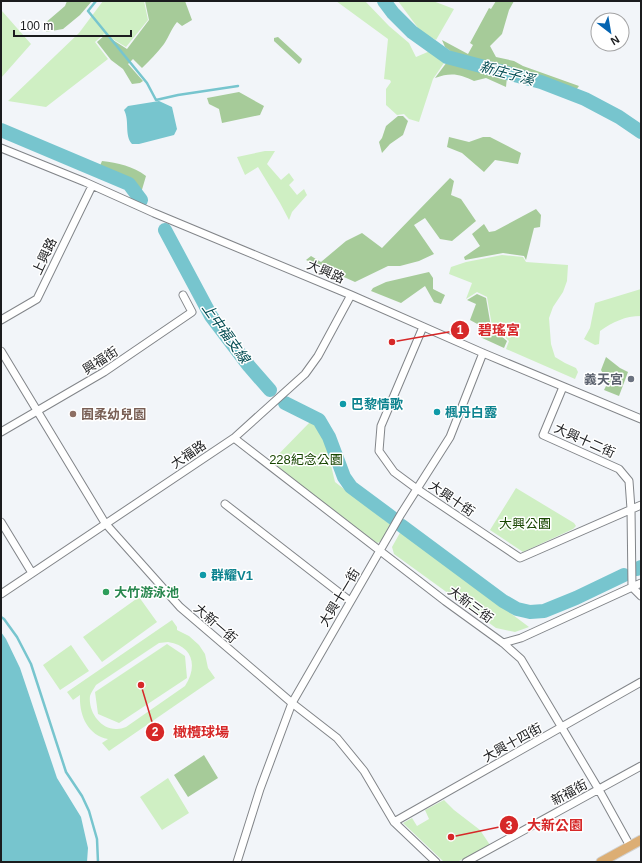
<svg xmlns="http://www.w3.org/2000/svg" width="642" height="863" viewBox="0 0 642 863" font-family="Arial,'Noto Sans TC',sans-serif">
	<style>
		.green { fill: #cfefc3; fill-rule: evenodd }
		.forest { fill: #a6cb99 }
		.water { fill: #77c5ce }
		.lines { fill: none; stroke-linecap: round; stroke-linejoin: round }
		.stream { stroke: #77c5ce; stroke-width: 2.5 }
		.river { stroke: #77c5ce; stroke-width: 14 }
		.minor-casing { stroke: #828589; stroke-width: 9 }
		.major-casing { stroke: #d1d2d2; stroke-width: 11 }
		.minor { stroke: #fff; stroke-width: 7 }
		.major { stroke: #dcae74; stroke-width: 9 }
		.worship-dot { fill: #6b7280; stroke: #fff; stroke-width: 1.5 }
		.culture-dot { fill: #0f9aa8; stroke: #fff; stroke-width: 1.5 }
		.education-dot { fill: #8d6e63; stroke: #fff; stroke-width: 1.5 }
		.leisure-dot { fill: #2e9e5b; stroke: #fff; stroke-width: 1.5 }
		.labels { text-anchor: middle; stroke-width: 3; stroke-linejoin: round; paint-order: stroke }
		.street-label { font-size: 13px; fill: #1b1c1e; stroke: #fff }
		.worship-label { font-size: 13px; font-weight: bold; fill: #5b616d; stroke: #fff; text-anchor: end }
		.culture-label { font-size: 13px; font-weight: bold; fill: #0d838f; stroke: #fff; text-anchor: start }
		.education-label { font-size: 13px; font-weight: bold; fill: #785e54; stroke: #fff; text-anchor: start }
		.park-label { font-size: 13px; fill: #184600; stroke: #fff }
		.leisure-label { font-size: 13px; font-weight: bold; fill: #27864d; stroke: #fff; text-anchor: start }
		.water-label { font-size: 14px; font-style: italic; fill: #004b51; stroke: #fff }
		.leader { fill: none; stroke: #d62828; stroke-width: 1.5 }
		.callout-dot { fill: #d62828; stroke: #fff; stroke-width: 1.5 }
		.mark-label { font-size: 12px; text-anchor: middle; font-weight: bold; fill: #fff }
		.callout-label { font-size: 14px; text-anchor: middle; font-weight: bold; fill: #d62828; stroke: #fff; stroke-width: 3; stroke-linejoin: round; paint-order: stroke }
	</style>
	<rect width="100%" height="100%" fill="#f2f5f9"/>
	<path class="green" d="M103,1H144L148,20L126,47L104,34L95,42L108,59L46,107L8,101L79,33Z
		M336,1H365L389,26L409,43L416,57L430,51L444,63L433,79L419,122L409,119L404,114L397,115L386,105V89L391,82L390,80L384,79L388,39Z
		M398,1H433L454,9L436,40L421,32Z
		M2,11L31,44L1,78V12Z
		M265,151H275L267,164L281,180L289,173L294,180L289,185L297,195L304,189L307,195L292,212L289,220L280,203L258,167L245,175L237,157Z
		M502,255L523,257L526,262L568,265L567,281L563,292L553,307L549,318L551,344L555,357L565,363L576,368L578,372L575,379L506,349L509,341L492,326L487,297L477,292L466,299L472,283L449,274L451,267L466,262Z
		M641,289V316C625,316 613,322 600,331L599,344L595,345L584,339L590,328L595,303Z
		M310,422L318,427L324,436L335,482L392,526L385,540L377,543L271,462Z
		M516,488L574,523L576,526L573,529L523,552L490,530Z
		M401,531L529,627L515,632L496,628L394,554L392,547Z
		M139,597L157,622L102,662L83,637Z
		M172,620L177,627V630L189,636L199,645L205,654L208,668L215,678L109,751L102,743L108,739C87,735 79,714 80,695L73,700L67,692ZM168,642C193,646 198,666 185,686L126,727C123,728 120,729 117,729C101,730 88,712 90,696C91,692 94,689 96,685L159,643Z
		M167,644L185,656L187,678L119,723L98,714L95,692Z
		M71,645L89,671L60,690L43,665Z
		M168,778L189,813L162,830L140,797Z
		M444,800L454,810L480,830L490,845L457,862H444L403,823L412,818L417,826L429,819L425,810Z"/>
	<path class="forest" d="M67,1H92L80,15L63,29L46,32L47,28L44,24L65,6Z
		M145,1H185L192,20L182,26L177,22C171,29 169,37 164,44C157,53 150,60 142,68L133,59L128,64L143,81L140,83L132,84L123,69L111,60L97,42L105,35L127,49L149,20Z
		M496,1H514L509,10L502,34L490,46L496,57L514,61L523,66L579,86L576,90L522,72L467,59L453,53L445,47L442,40L468,54L473,45L470,43L489,8L491,9Z
		M278,37L302,59L301,62L299,64L274,41V38Z
		M447,62L507,77L506,87L486,78L474,81C460,74 451,72 435,78Z
		M239,92L264,106L260,115L222,123L219,109L209,104L207,98Z
		M398,116H403L408,121L403,135L390,144L382,153L379,142L382,138L386,126Z
		M449,137L469,142L483,137H490L521,153L518,164L495,160L484,172L462,153L447,147Z
		M102,161C118,163 133,166 146,176L141,193L97,173Z
		M450,178L454,181L451,195L461,199L476,221L452,241L440,239L425,218L414,225L434,254L419,261L400,266H388L355,282L306,260L311,256L321,262L346,241L362,233L382,248Z
		M536,209L541,215L540,227L534,228L526,260L524,256L503,253L465,260L464,257L480,246L472,234L484,224L489,232L495,231Z
		M429,272L433,278V289L445,295L441,304L434,302L425,286L401,303L371,291L373,288L386,282Z
		M477,294L486,298L491,327L507,341L504,348L480,337L482,331L481,326L470,320L476,304L467,300Z
		M606,357L620,368L628,372L619,396L604,390L608,382L601,370Z
		M204,755L218,778L188,797L174,775Z"/>
	<path class="water" d="M159,101L172,107L177,129L174,135L139,144H132C124,135 130,121 124,110L128,106Z
		M1,632L6,639L20,668L57,778L81,817L88,848L87,862H1Z"/>
	<g class="lines">
		<path class="stream" d="M96,1L88,11L147,83L156,100L178,95L238,86
			M1,617L4,619L17,637L31,664L66,772L82,796L89,811L97,839L98,862"/>
		<path class="river" d="M384,1L393,13L412,32L447,57L541,82L585,99L619,117L641,132
			M1,130L129,184L141,200
			M165,230L211,316L249,366L270,390
			M285,403L319,420L329,437L344,477L351,487L394,519
			M402,526L503,601L517,609L530,612L544,611L576,598L624,575
			M637,569L641,567"/>
		<g class="minor-casing">
			<path id="minor" d="M1,148L85,182L154,213L351,295L483,353L641,419
				M1,320L37,299L92,186
				M423,327L381,426L379,451L394,472L417,489L520,558L641,505
				M1,351L105,523L180,607L292,703L337,738L364,771L394,822L436,862
				M563,387L543,435L619,469L629,481L631,509L632,587
				M1,432L104,372L192,312L183,295
				M234,438L445,601L503,643L521,659L599,790L630,846
				M225,504L350,601
				M1,522L32,573
				M632,587L641,596
				M1,594L234,438L305,374L318,356L351,295
				M503,643L521,638L641,583
				M394,822L641,682
				M237,862L260,789L292,703L401,514L450,437L483,353
				M466,862L641,766"/>
		</g>
		<g class="major-casing">
			<path id="major" d="M601,862L641,840"/>
		</g>
		<use href="#minor" class="minor"/>
		<use href="#major" class="major"/>
	</g>
	<circle class="worship-dot" cx="631" cy="379" r="4"/>
	<g class="culture-dot">
		<circle cx="343" cy="404" r="4"/>
		<circle cx="437" cy="412" r="4"/>
		<circle cx="203" cy="575" r="4"/>
	</g>
	<circle class="education-dot" cx="73" cy="414" r="4"/>
	<circle class="leisure-dot" cx="106" cy="592" r="4"/>
	<g class="labels">
		<g class="street-label">
			<text transform="translate(44 256) rotate(-65)" y="5">上興路</text>
			<text transform="translate(326 271) rotate(23)" y="5">大興路</text>
			<text transform="translate(100 360) rotate(-33)" y="5">興福街</text>
			<text transform="translate(585 440) rotate(24)" y="5">大興十二街</text>
			<text transform="translate(188 454) rotate(-34)" y="5">大福路</text>
			<text transform="translate(452 498) rotate(34)" y="5">大興十街</text>
			<text transform="translate(339 597) rotate(-59)" y="5">大興十一街</text>
			<text transform="translate(471 604) rotate(36)" y="5">大新三街</text>
			<text transform="translate(216 623) rotate(41)" y="5">大新一街</text>
			<text transform="translate(512 742) rotate(-29)" y="5">大興十四街</text>
			<text transform="translate(569 792) rotate(-28)" y="5">新福街</text>
		</g>
		<g class="worship-label">
			<text x="623" y="384">義天宮</text>
		</g>
		<g class="culture-label">
			<text x="351" y="409">巴黎情歌</text>
			<text x="445" y="417">楓丹白露</text>
			<text x="211" y="580">群耀V1</text>
		</g>
		<g class="education-label">
			<text x="81" y="419">囿柔幼兒園</text>
		</g>
		<g class="park-label">
			<text x="306" y="464">228紀念公園</text>
			<text x="525" y="528">大興公園</text>
		</g>
		<g class="leisure-label">
			<text x="114" y="597">大竹游泳池</text>
		</g>
		<g class="water-label">
			<text transform="translate(507 73) rotate(15)" y="5">新庄子溪</text>
			<text transform="translate(226 333) rotate(54)" y="5">上中福支線</text>
		</g>
	</g>
	<path class="leader" d="M392 342L460 330M141 685L155 732M451 837L509 825"/>
	<g class="callout-dot">
		<circle cx="392" cy="342" r="4"/>
		<circle cx="141" cy="685" r="4"/>
		<circle cx="451" cy="837" r="4"/>
		<circle cx="460" cy="330" r="10"/>
		<circle cx="155" cy="732" r="10"/>
		<circle cx="509" cy="825" r="10"/>
	</g>
	<g class="mark-label">
		<text x="460" y="334">1</text>
		<text x="155" y="736">2</text>
		<text x="509" y="830">3</text>
	</g>
	<g class="callout-label">
		<text x="499" y="335">碧瑤宮</text>
		<text x="201" y="737">橄欖球場</text>
		<text x="555" y="830">大新公園</text>
	</g>
	<rect width="642" height="863" fill="none" stroke="#1b1c1e" stroke-width="4"/>
	<g transform="translate(610 32) rotate(149)"><circle r="19" fill="#ffffff" stroke="#a4a4a5"/>
	<path d="M0-3L7 15L0 10L-7 15Z" fill="#0564b1"/>
	<text y="-6" font-size="11" font-weight="bold" text-anchor="middle" fill="#1b1c1e">N</text>
	</g>
	<path d="M14 30v6h117v-6" fill="none" stroke="#1b1c1e" stroke-width="2"/>
	<text x="20" y="30" font-size="12" fill="#1b1c1e" stroke="#ffffff" stroke-width="3" paint-order="stroke">100 m</text>
</svg>
